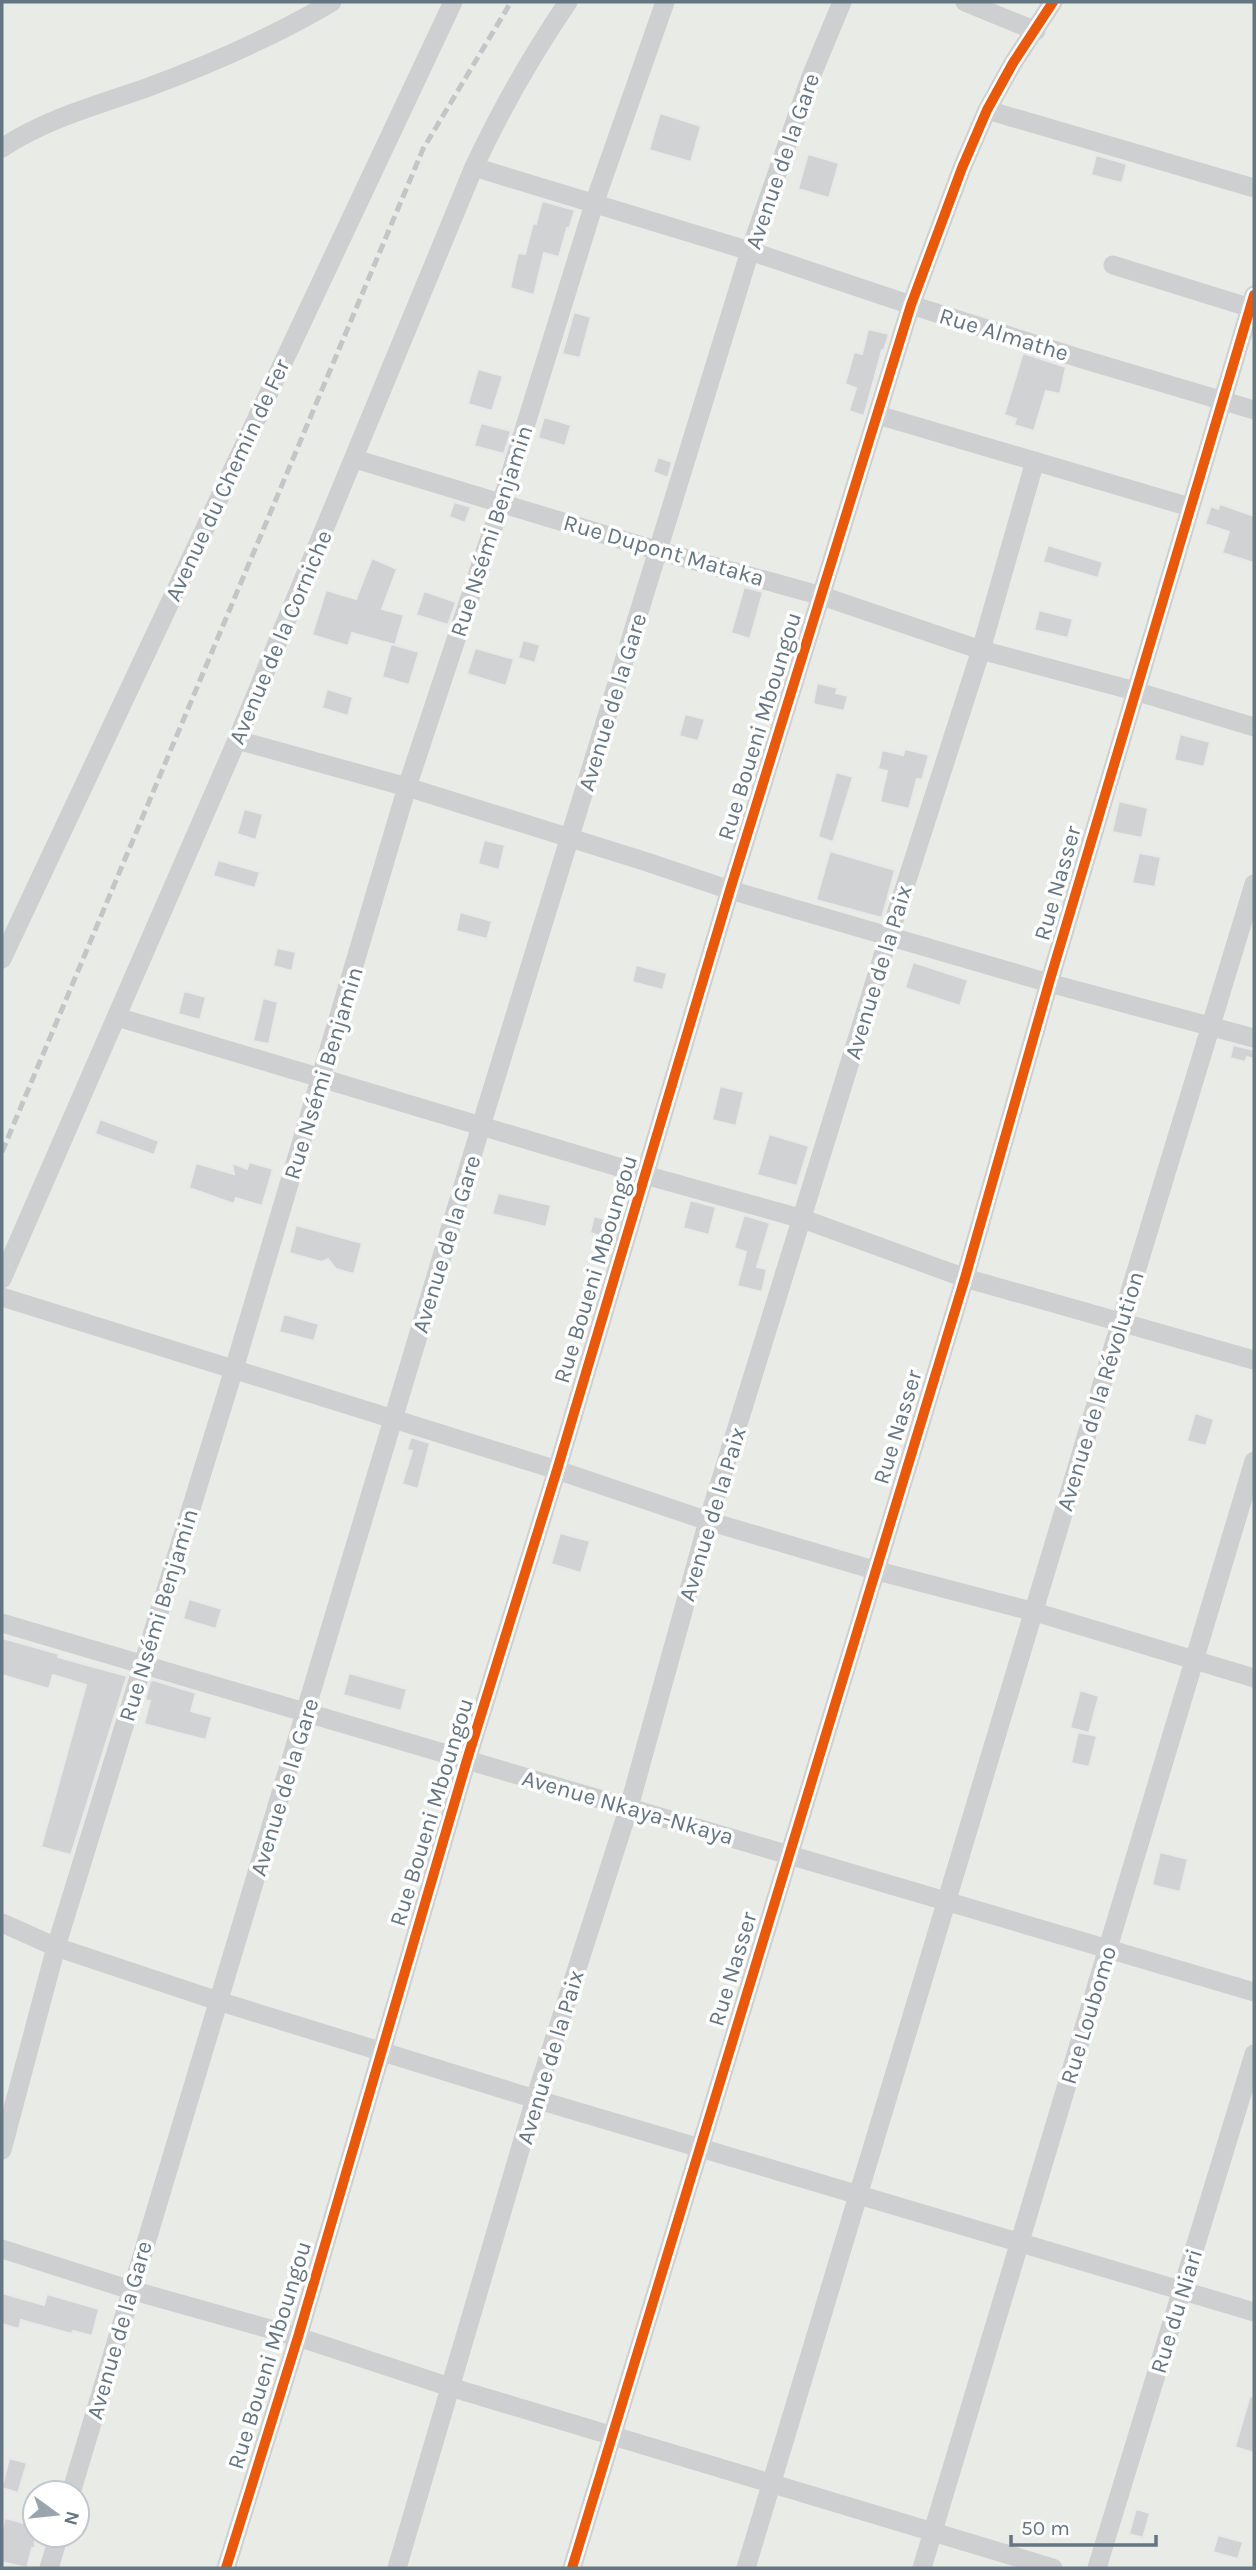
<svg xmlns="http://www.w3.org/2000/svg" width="1256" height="2570" viewBox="0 0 1256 2570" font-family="Karla,sans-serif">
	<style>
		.green { fill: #e8ebe6; fill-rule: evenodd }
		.building { fill: #d0d2d3; stroke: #e8e8e8; stroke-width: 2 }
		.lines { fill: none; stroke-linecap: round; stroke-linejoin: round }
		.minor { stroke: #cecfd0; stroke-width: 19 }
		.rail { stroke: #c3c5c6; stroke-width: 5; stroke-dasharray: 10 5; stroke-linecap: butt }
		.cycleway-casing { stroke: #fff; stroke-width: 15 }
		.cycleway { stroke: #e8590c; stroke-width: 10 }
		.labels { text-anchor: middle; stroke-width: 7; stroke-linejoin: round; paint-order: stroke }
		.street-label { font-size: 23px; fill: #657683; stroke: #fff }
	</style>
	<rect width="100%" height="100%" fill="#f9f9f9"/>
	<path class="green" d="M2,2H1254V2568H2ZM35,2493H77V2535H35Z"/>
	<path class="building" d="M660,113L701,126L691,162L649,150Z
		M808,154L839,163L829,198L798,189Z
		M1096,155L1127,164L1122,183L1091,175Z
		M542,201L575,210L569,229L567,228L559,257L544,253L534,295L510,288L518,253L525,254L533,223L536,224Z
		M574,312L591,317L580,358L562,354Z
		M868,329L889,334L884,350H882L864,416L849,411L856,388L845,384L854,352L862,354Z
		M1023,353L1066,367L1060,394L1046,391L1034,431L1014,425L1016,419L1004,415Z
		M478,369L503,376L492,411L468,404Z
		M544,417L571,425L565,446L538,438Z
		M481,423L511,431L504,454L474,446Z
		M658,457L672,462L668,478L653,472Z
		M454,502L471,507L465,523L449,517Z
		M1220,504L1254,516V563L1222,553L1229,532L1205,524L1211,506L1218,509Z
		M1048,545L1103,562L1098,578L1043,562Z
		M372,558L397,569L382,609L404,615L395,645L352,633L348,646L312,635L326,590L356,599Z
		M744,587L763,592L750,639L731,633Z
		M424,591L456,602L448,625L416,615Z
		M1039,610L1073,619L1068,638L1034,630Z
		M523,640L540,645L535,663L518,658Z
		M391,644L419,652L409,685L382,677Z
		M475,648L514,659L506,686L467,674Z
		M817,683L838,688L836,693L848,696L844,711L813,704Z
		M327,689L353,697L348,716L322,708Z
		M685,714L705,719L698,741L679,736Z
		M1180,734L1210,742L1204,767L1174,760Z
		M905,749L929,755L922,780L917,779L909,809L880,802L887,771L878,769L882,750L903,755Z
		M836,772L853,777L833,842L818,837Z
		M1119,801L1148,808L1142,838L1112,832Z
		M244,809L263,814L256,840L237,834Z
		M484,840L505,845L499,870L478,864Z
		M830,851L895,870L882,918L816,900Z
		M1139,853L1161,857L1155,887L1132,883Z
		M218,860L260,872L255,888L213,876Z
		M460,912L492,921L487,939L456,931Z
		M277,948L296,952L292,971L273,966Z
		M913,962L968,980L960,1006L905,988Z
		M636,965L667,973L663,990L632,982Z
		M184,991L206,997L200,1020L178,1014Z
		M263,998L278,1002L269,1044L253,1041Z
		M1233,1045L1254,1050V1059L1247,1057L1245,1062L1230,1058Z
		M720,1086L744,1092L736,1126L712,1120Z
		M100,1119L159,1141L154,1155L95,1134Z
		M769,1134L809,1146L797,1186L757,1175Z
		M249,1162L273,1169L262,1206L236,1198L234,1204L189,1188L196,1163L234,1174L232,1163L247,1169Z
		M498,1193L551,1205L546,1227L492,1214Z
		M690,1200L716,1207L709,1235L683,1228Z
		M744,1215L770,1223L757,1267L767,1269L762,1292L737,1286L746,1252L734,1248Z
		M594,1216L618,1223L613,1239L590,1233Z
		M296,1225L362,1243L354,1274L336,1269L328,1259L322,1262L289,1253Z
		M284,1314L319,1324L314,1341L279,1332Z
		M1195,1413L1214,1419L1206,1446L1187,1441Z
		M411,1437L430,1443L418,1489L402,1484L412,1451L407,1450Z
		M560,1533L590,1541L581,1573L551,1564Z
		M189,1599L222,1609L216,1629L183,1619Z
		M2,1638L59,1654L58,1657L127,1676L71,1855L41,1847L86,1685L53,1675L49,1689L2,1675Z
		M349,1673L407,1689L401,1711L343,1695Z
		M153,1680L196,1693L191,1711L212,1717L206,1740L144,1724L150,1701L145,1700L150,1682Z
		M1080,1690L1099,1696L1089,1733L1070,1728Z
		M1078,1732L1097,1736L1089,1767L1071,1763Z
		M1160,1852L1188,1859L1180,1892L1152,1885Z
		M2,2293L44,2305L47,2294L99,2309L92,2336L73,2331L72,2334L21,2320L19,2329L2,2324Z
		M1250,2396L1254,2397V2453L1235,2447Z
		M9,2458L27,2463L18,2493L2,2488Z
		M1136,2509L1150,2513L1143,2538L1129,2534Z
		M5,2518L35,2526V2548H32L27,2568L2,2562V2529Z
		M1218,2535L1243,2542L1238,2559L1213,2552Z"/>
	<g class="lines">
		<path class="minor" d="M965,2L1036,31
			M987,110L1254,188
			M2,148C45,119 98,105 146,88C208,65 275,36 332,2
			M474,167L750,251L911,305L1082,359L1254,410
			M1113,265L1251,308
			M878,415L1190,507
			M355,459L659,551L822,596L981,650L1135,691L1254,727
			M237,740L407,787L647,862L730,890L1049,983L1254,1038
			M2,959L453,2
			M117,1017L645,1175L803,1219L965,1278L1254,1360
			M2,1279L237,740L474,167C501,109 532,55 568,2
			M2,1297L557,1470L708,1521L874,1570L1035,1612L1254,1678
			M2,1623L1254,1992
			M2,1923L56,1947L218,2001L535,2099L1254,2312
			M2,2150L56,1947L234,1369L407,787L502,501L594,204L665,2
			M2,2249L131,2290L298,2337L450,2387L1053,2568
			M71,2493L481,1126L750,251L810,79L842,2
			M49,2568L59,2535
			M226,2568L298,2337L467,1760L557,1470L730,890L911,305L962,168L987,110L1013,63L1053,2
			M397,2568L535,2099L629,1807L708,1521L889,936L981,650L1035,461
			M572,2568L965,1278L1049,983L1254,295
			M746,2568L1121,1321L1254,884
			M922,2568L1254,1461
			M1097,2568L1254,2054"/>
		<path class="rail" d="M2,1152L423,149L511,2"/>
		<g class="cycleway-casing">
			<path id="cycleway" d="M226,2568L298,2337L467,1760L557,1470L730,890L911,305L962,168L987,110L1013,63L1053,2
				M572,2568L965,1278L1049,983L1254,295"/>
		</g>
		<use href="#cycleway" class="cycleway"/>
	</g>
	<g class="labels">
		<g class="street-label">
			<text transform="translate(782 161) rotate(-71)" y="8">Avenue de la Gare</text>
			<text transform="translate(1004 334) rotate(17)" y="8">Rue Almathe</text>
			<text transform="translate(227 480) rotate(-65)" y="8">Avenue du Chemin de Fer</text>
			<text transform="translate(491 531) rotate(-72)" y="8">Rue Nsémi Benjamin</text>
			<text transform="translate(664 550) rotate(16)" y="8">Rue Dupont Mataka</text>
			<text transform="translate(280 637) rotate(-67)" y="8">Avenue de la Corniche</text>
			<text transform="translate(612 702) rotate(-73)" y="8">Avenue de la Gare</text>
			<text transform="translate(759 726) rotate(-73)" y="8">Rue Boueni Mboungou</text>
			<text transform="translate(1057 883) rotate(-74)" y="8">Rue Nasser</text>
			<text transform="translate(878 972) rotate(-73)" y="8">Avenue de la Paix</text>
			<text transform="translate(323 1073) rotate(-73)" y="8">Rue Nsémi Benjamin</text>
			<text transform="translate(446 1244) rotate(-73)" y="8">Avenue de la Gare</text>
			<text transform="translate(595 1269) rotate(-73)" y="8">Rue Boueni Mboungou</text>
			<text transform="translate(1100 1391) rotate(-73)" y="8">Avenue de la Révolution</text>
			<text transform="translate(897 1427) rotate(-73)" y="8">Rue Nasser</text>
			<text transform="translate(712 1514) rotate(-73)" y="8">Avenue de la Paix</text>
			<text transform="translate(158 1615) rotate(-73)" y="8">Rue Nsémi Benjamin</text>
			<text transform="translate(284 1787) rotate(-73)" y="8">Avenue de la Gare</text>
			<text transform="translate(628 1807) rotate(16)" y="8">Avenue Nkaya-Nkaya</text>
			<text transform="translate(431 1812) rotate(-73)" y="8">Rue Boueni Mboungou</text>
			<text transform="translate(732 1969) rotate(-73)" y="8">Rue Nasser</text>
			<text transform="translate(1088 2015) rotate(-73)" y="8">Rue Loubomo</text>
			<text transform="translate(550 2057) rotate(-73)" y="8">Avenue de la Paix</text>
			<text transform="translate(1176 2311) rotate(-73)" y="8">Rue du Niari</text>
			<text transform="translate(119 2330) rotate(-74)" y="8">Avenue de la Gare</text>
			<text transform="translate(269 2355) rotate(-73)" y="8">Rue Boueni Mboungou</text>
		</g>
	</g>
	<rect width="1256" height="2570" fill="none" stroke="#657683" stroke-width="7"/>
	<g transform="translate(56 2514) rotate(105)"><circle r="33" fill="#ffffff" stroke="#c1c8cd" stroke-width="2"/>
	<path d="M0-5L12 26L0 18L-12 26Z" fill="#99a4ac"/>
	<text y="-10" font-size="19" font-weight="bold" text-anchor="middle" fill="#657683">N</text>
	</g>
	<path d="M1011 2535v10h145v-10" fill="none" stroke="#657683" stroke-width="3.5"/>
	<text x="1021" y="2535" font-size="21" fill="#657683" stroke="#ffffff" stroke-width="5" paint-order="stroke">50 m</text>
</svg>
